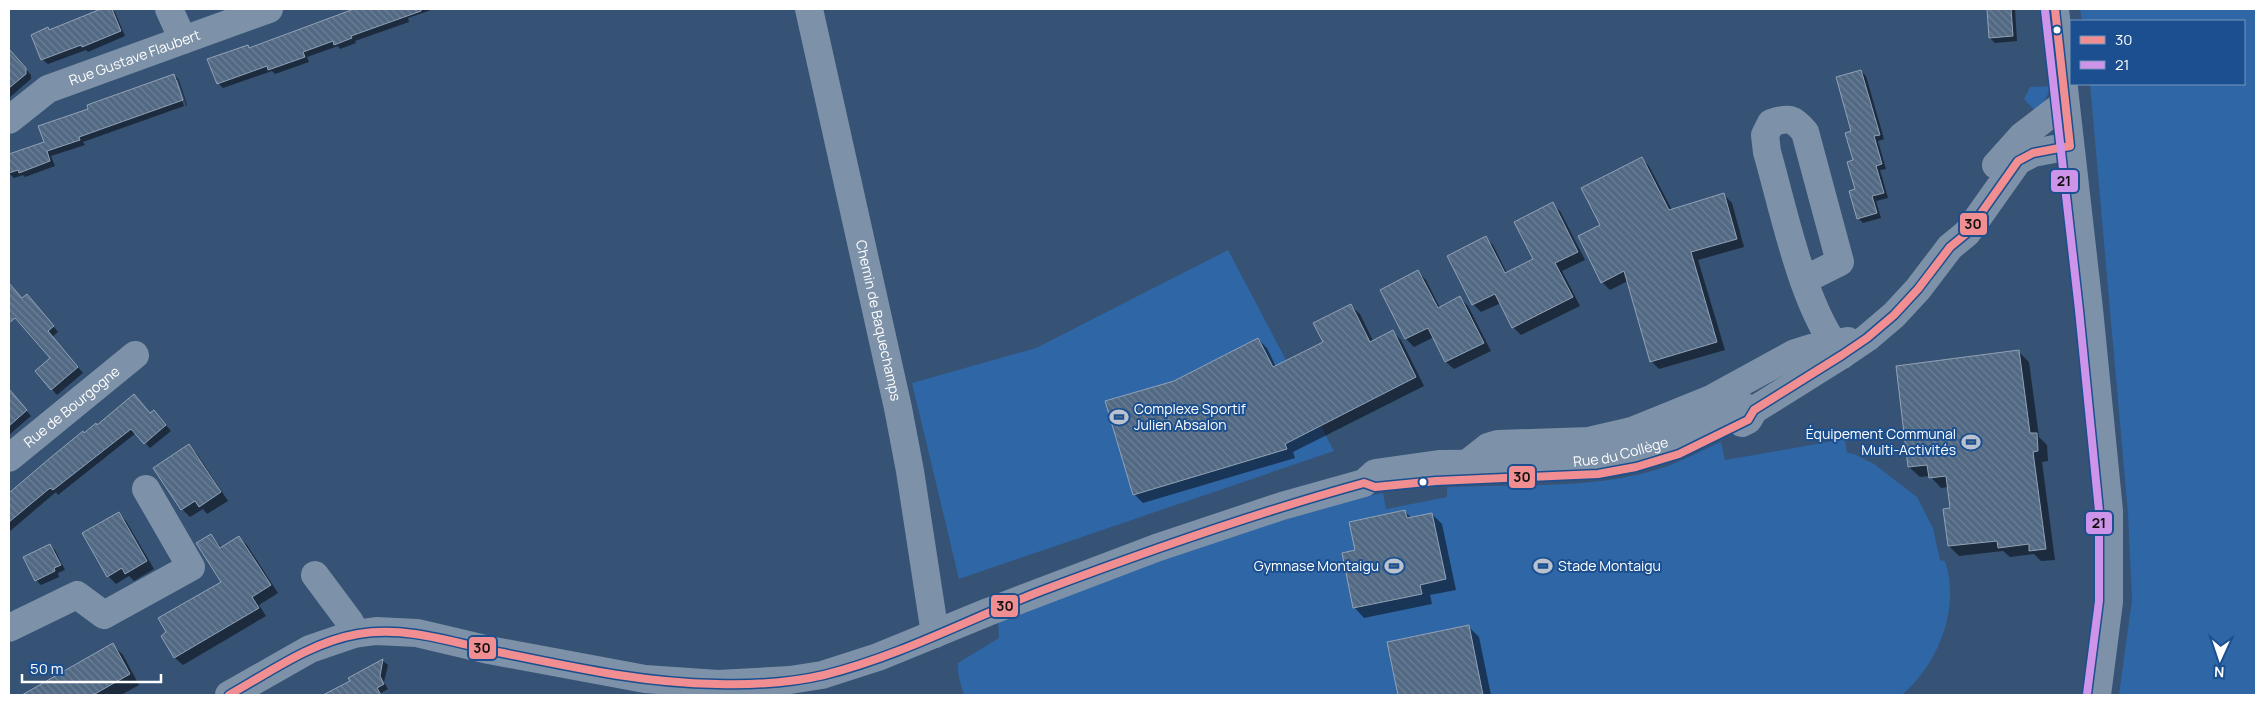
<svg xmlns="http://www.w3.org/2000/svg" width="2265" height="704" viewBox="0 0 2265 704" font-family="Manrope,sans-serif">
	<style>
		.green { fill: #2f66a5 }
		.shadow { fill: #0007; fill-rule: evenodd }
		.building { fill: url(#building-back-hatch); stroke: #92a2b6 }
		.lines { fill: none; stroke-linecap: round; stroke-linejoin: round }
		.minor { stroke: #7d92a8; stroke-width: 28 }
		.bus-1-casing { stroke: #1b4f8f; stroke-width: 11 }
		.bus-2-casing { stroke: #1b4f8f; stroke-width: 11 }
		.bus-1 { stroke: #f18e91; stroke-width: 8 }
		.bus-2 { stroke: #ce94ea; stroke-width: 8 }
		.bus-dot { fill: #fff; stroke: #1b4f8f; stroke-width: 2 }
		.labels { text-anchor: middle; stroke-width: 4; stroke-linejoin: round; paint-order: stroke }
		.street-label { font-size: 14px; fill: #fff; stroke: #1b4f8f }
		.poi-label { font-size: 14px; fill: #fff; stroke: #1b4f8f; text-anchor: start }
		.line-badge { stroke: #1b4f8f; stroke-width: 2 }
		.pale-badge-label { font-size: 14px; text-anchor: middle; font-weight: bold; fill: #111 }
	</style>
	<defs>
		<pattern id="building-back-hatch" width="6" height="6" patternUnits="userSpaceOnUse" patternTransform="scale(1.25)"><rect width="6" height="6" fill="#526984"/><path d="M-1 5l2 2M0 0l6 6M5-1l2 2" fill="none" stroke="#6c8096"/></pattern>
	</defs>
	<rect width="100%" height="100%" fill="#365274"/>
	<path class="green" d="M2080,9H2256V695H2119L2132,600L2128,514L2090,84H2244V21H2082Z
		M2051,86L2045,101L2037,113L2024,99L2030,87Z
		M1228,250L1334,451L959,579L912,383L1036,348Z
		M1845,439L1847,453L1854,454L1874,464L1917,497L1933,528L1940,560L1945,561C1961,608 1938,664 1902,695H964C961,685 957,674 958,663L999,638L998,620L1076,588L1337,502L1383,493L1386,509L1447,497V487C1519,484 1596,490 1665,467C1684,460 1703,450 1721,442L1725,460Z"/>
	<path class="shadow" d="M104,9H112L115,12L125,36L88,52L86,50L48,64L42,59L48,29L50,31Z
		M358,9H434L408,18L409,22L355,41L356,43L340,49L338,46L307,57L309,62L275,74L272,71L223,88L218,83L247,46L250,49Z
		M1988,9H2015L2017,41L1995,43L1990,38Z
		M9,50L31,75V79L9,98Z
		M1861,71L1866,76L1884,139L1878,141L1886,169L1880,170L1888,198L1876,201L1881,218L1863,223L1858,218L1852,132Z
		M174,75L179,80L187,105L83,142L85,145L51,156L55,166L25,177L23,175L14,178L9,173V159L45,143L90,110ZM175,80H178L186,105L184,106Z
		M1641,158L1649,166L1672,210L1724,195L1732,203L1744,247L1698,260L1725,350L1659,369L1651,361L1628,281L1610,290L1602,282V226Z
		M1552,204L1560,211L1585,260L1562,271L1580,306L1521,335L1513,327L1501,303L1481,312L1473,304L1449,256L1485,237L1493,245L1507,273L1535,260Z
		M1418,272L1426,280L1440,308L1460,298L1468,306L1491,351L1454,369L1446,362L1434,337L1414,347L1406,339L1382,290Z
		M9,284L22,299L32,300L58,332L52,337L83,373L57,395L36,371L51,359L9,312Z
		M1351,306L1360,314L1373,341L1393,332L1401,340L1424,386L1293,452L1295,458L1143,503L1134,494L1175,382L1258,339L1267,348L1276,367L1324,343Z
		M2019,352L2029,362L2039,437L2047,445L2048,461L2042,462L2055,560L2041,561L2034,554L2010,557L2003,551L1959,556L1949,546L1951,509L1948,487L1941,488L1930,476L1920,477L1909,467Z
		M11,394L31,416L9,435V396Z
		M150,415L159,417L171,431L150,448L136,433L58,495L56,492L9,532V494L51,458L97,426Z
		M189,446L197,454L228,501L207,514L203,509L190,517L182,509Z
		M1404,511L1412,518L1432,514L1442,524L1456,590L1430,595L1432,604L1364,618L1354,607L1356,551Z
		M118,513L126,521L154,569L134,581L129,576L116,584L108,576Z
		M211,535L222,548L239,537L247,545L278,593L259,605L266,616L183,665L175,658L162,636L223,582Z
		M50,545L55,550L65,570L58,573L59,577L41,585L36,580Z
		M1468,626L1479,637L1491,695H1399L1388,642Z
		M113,645L123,655L139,685L121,695H25Z
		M383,661L388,665L384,682L388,689L381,693L382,695H339L336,690L351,681L350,679Z"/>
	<path class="building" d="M101,9H112L121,31L82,47L81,45L41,60L31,35L48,27L49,30Z
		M354,9H421V11L351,36L352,38L334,45L333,41L303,52L305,57L268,70L267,66L217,84L207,59L248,45L249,48Z
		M1987,9H2011L2013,36L1989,38Z
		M9,49L26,68V74L9,88Z
		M1861,70L1880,135L1874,136L1882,164L1876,166L1884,193L1872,196L1877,213L1857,219L1849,191L1855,189L1847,162L1853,160L1845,133L1851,131L1836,77Z
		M174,74L183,100L79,137L80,140L47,151L50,161L19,173L18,170L9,173V154L44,142L38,126L88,109L87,105Z
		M1642,157L1669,210L1724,193L1737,239L1691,252L1717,342L1650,362L1624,271L1601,283L1578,236L1600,225L1581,188Z
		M1553,202L1578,252L1555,263L1573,297L1512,328L1495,294L1472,305L1447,256L1486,236L1505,273L1533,259L1514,222Z
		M1418,270L1438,308L1460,296L1484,343L1445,362L1428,328L1405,339L1380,290Z
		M9,283L22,298L27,294L54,326L48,331L78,367L51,390L35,371L50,358L15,318L9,323Z
		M1351,304L1370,342L1393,330L1416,377L1285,444L1287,449L1133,495L1105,401L1174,381L1258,338L1273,367L1323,342L1313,323Z
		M2019,350L2030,433H2037L2038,451L2033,452L2046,549L2029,551V544L1998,548L1997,541L1948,546L1943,509L1950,508L1946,476L1929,478L1927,465L1908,467L1896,366Z
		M9,389L27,410L9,426Z
		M134,394L150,413L154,410L166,425L144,444L131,429L53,490L50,488L9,522V493L50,458L83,431L84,433L96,423L97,425Z
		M189,444L221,492L199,507L195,501L181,510L153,468Z
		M1405,510L1407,518L1432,513L1446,579L1420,585L1422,594L1353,608L1342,553L1355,550L1349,522Z
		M119,512L147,561L125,574L122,568L107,577L82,533Z
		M211,534L220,548L239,536L271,585L252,597L259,608L174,658L161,636L166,632L158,618L221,582L196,543Z
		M50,544L61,565L54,568L55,571L35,581L23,557Z
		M1469,625L1483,695H1398L1387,642Z
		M113,643L130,674L93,695H22Z
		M383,659L380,676L384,684L377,688L381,695H323L350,681L348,678Z"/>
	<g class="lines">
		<g class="minor">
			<path d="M169,9L183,40"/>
			<path id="s1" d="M809,9L898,408L910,471L935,634"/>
			<path d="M2055,9L2089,309L2109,511V602L2097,695"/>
			<path id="s2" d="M9,120L48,89L269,9"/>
			<path d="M1996,165L2022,136L2065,103"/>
			<path d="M1804,280L1840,262L1805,132C1793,118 1789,117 1771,123L1765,135L1767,152C1784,211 1803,309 1842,355"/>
			<path d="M1742,423L1748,420L1754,410L1842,355L1867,338L1894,315L1918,289L1950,247L1967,233L2018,161L2033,153L2070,146"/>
			<path id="s3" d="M9,458L135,355"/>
			<path d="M1469,462L1488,447L1498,444L1589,441L1632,431L1711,399L1795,353L1811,348L1848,341"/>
			<path d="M315,575L350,622L354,634"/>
			<path d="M9,628L77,595L104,615L191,567L146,489"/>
			<path id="s4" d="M229,695L310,649L354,634L376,631L417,633L489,650L645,679L718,684L790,680L822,675L878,657L988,612L1156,548L1282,506L1364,483L1375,473L1439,464L1562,463L1608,458L1670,441L1741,406L1754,410"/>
		</g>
		<g class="bus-1-casing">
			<path id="bus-1" d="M229,695C270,672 311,642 358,634C404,626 449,641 493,651C567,666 641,683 717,684C753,685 790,683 824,675C900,656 969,619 1041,591C1147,551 1255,513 1364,483L1375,487L1436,481L1598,474L1636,467L1679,454L1748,420L1754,410L1842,355L1867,338L1894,315L1918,289L1950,247L1967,233L2018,161L2033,153L2070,146L2055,9"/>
		</g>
		<g class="bus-2-casing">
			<path id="bus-2" d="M2045,10L2079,310L2099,511V601L2087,694"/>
		</g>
		<use href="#bus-1" class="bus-1"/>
		<use href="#bus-2" class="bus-2"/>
	</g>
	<defs>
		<g id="stadium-bare" transform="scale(1.5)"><path d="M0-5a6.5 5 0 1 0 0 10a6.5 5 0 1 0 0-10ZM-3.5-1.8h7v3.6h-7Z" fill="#b9c2ce" stroke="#1b4f8f" stroke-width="2.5" paint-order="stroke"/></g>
	</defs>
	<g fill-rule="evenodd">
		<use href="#stadium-bare" x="1119" y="417"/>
		<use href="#stadium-bare" x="1971" y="442"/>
		<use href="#stadium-bare" x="1394" y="566"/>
		<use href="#stadium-bare" x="1543" y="566"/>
	</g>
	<g class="bus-dot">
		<circle cx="2057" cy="30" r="4.5"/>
		<circle cx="1423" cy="482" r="4.5"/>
	</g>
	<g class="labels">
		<g class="street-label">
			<text dy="5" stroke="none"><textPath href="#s2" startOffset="142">Rue Gustave Flaubert</textPath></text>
			<text dy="5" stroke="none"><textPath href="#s1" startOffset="319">Chemin de Baquechamps</textPath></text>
			<text dy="5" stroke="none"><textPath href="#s3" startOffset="81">Rue de Bourgogne</textPath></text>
			<text dy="5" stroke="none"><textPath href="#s4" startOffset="1451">Rue du Collège</textPath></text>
		</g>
		<g class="poi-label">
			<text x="1134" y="414">Complexe Sportif<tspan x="1134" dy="16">Julien Absalon</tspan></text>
			<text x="1956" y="439" text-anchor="end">Équipement Communal<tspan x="1956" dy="16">Multi-Activités</tspan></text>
			<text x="1379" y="571" text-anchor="end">Gymnase Montaigu</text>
			<text x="1558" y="571">Stade Montaigu</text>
		</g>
	</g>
	<g class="line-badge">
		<rect x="2050" y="169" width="29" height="24" rx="5" fill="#ce94ea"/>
		<rect x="1959" y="212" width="29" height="24" rx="5" fill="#f18e91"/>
		<rect x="1508" y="465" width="28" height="24" rx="5" fill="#f18e91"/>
		<rect x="2085" y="511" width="28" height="24" rx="5" fill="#ce94ea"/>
		<rect x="990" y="594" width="29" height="24" rx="5" fill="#f18e91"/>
		<rect x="468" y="636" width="29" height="24" rx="5" fill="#f18e91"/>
	</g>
	<g class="pale-badge-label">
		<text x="2064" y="186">21</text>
		<text x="1973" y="229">30</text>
		<text x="1522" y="482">30</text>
		<text x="2099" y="528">21</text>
		<text x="1005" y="611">30</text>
		<text x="482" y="653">30</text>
	</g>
	<rect width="2265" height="704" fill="none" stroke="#ffffff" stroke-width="20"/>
	<rect x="2070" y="20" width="175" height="65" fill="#1b4f8f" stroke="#7695bc"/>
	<rect x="2080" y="36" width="25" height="8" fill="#f18e91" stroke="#7695bc"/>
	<text x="2115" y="45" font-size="15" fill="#ffffff">30</text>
	<rect x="2080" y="61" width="25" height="8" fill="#ce94ea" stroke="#7695bc"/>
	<text x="2115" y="70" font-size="15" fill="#ffffff">21</text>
	<g transform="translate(2220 659) rotate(183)" stroke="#1b4f8f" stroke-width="4" paint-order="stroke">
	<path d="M0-4L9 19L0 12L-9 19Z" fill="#ffffff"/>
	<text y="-8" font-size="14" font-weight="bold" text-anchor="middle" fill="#ffffff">N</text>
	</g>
	<path d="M22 674v8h139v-8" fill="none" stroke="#ffffff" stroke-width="2.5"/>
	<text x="30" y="674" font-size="15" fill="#ffffff" stroke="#1b4f8f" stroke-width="4" paint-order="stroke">50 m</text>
</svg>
